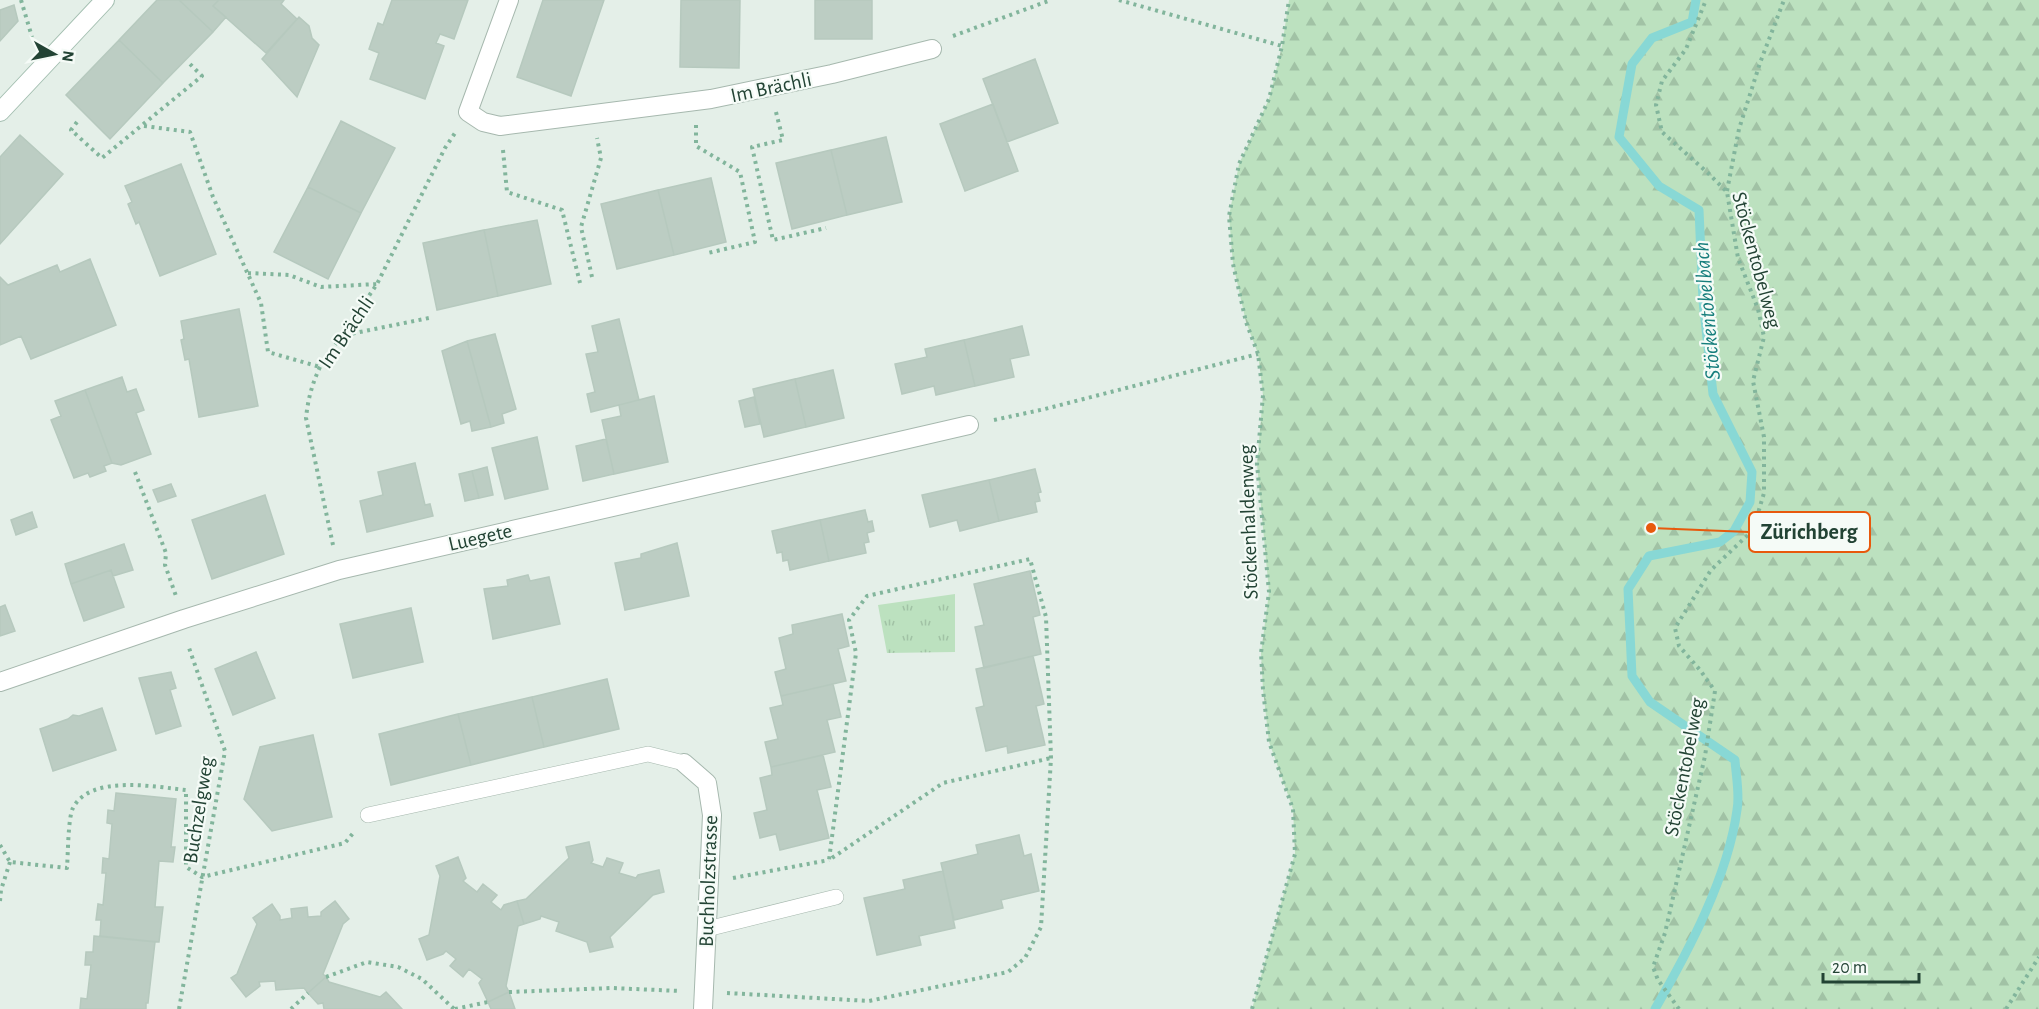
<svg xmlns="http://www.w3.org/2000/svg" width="2039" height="1009" viewBox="0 0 2039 1009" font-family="'Alegreya Sans',sans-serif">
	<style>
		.forest { fill: url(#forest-firs) }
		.park { fill: url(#park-tufts) }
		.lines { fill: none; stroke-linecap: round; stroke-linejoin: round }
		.stream { stroke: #88d8d5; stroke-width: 9 }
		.building { fill: #bccdc3; stroke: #b6c9be; stroke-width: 1.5 }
		.lane-casing { stroke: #a6b8ae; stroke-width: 16 }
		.street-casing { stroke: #a6b8ae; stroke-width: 20 }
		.secondary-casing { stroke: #a4bfb1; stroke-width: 20 }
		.path { stroke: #82b59c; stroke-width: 4; stroke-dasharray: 3 4.5; stroke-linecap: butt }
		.lane { stroke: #fff; stroke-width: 15 }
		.street { stroke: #fff; stroke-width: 18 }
		.secondary { stroke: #fff; stroke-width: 18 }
		.labels { text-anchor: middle; stroke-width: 4.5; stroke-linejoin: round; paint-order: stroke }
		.street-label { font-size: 21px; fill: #224334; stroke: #f5fbf7 }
		.water-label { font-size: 22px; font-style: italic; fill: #167e7c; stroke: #f5fbf7 }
		.leader { fill: none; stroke: #e8590c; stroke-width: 2 }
		.callout-dot { fill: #e8590c; stroke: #f5fbf7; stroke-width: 2 }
		.callout { fill: #f5fbf7; stroke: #e8590c; stroke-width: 2 }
		.callout-label { font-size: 22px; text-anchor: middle; font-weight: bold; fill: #224334 }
	</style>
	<defs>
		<pattern id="forest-firs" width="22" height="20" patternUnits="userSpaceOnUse" patternTransform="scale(1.5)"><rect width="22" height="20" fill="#bce1bf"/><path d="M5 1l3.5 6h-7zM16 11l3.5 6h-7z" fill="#a1c2a5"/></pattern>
		<pattern id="park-tufts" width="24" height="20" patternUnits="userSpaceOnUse" patternTransform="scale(1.5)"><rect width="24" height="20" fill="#bce1bf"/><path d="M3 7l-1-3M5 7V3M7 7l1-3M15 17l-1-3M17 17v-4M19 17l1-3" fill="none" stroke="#a1c2a5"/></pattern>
	</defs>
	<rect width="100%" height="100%" fill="#e4efe8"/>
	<path class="forest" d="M1289,0H2039V1009H1252L1295,853L1293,809L1269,742L1263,690L1261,653L1269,592L1257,464L1263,395L1258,354L1246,322L1233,264L1229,216L1239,164L1269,99L1282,46Z"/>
	<path class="park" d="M955,594V652L887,653L878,605Z"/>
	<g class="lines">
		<path class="stream" d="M1655,1009C1688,952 1728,877 1737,810C1740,795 1736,776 1735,760L1650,702L1632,676L1628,589L1649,556L1720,542L1734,531L1750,502L1752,472L1713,394L1703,301L1699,210L1659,186L1619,137L1632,64L1652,38L1692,22L1696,0"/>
	</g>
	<path class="building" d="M157,0H179L213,32L163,83L119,40Z
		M179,0H219L213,6L226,17L213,32Z
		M219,0H284L281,4L297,19L266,53L213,6Z
		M392,0H468L454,39L440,34L436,43L444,46L425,99L370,79L379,53L369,49L378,23L383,25Z
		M543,0H604L571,96L517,77Z
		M681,0H740L739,68L680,67Z
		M815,0H872V39H815Z
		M14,5L18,21L0,41V10Z
		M299,17L309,26L312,38L319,45L297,97L262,59Z
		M119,40L163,83L110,139L66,95Z
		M1035,59L1058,123L1007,142L983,79Z
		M993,104L1018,171L965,191L940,124Z
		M341,121L395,148L361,213L308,187Z
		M20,135L63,174L0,244V157Z
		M886,137L902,202L847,215L831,150Z
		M831,150L847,215L792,229L776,163Z
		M181,164L216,254L160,276L139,222L136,224L128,204L132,202L125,186Z
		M711,178L726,242L674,255L658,190Z
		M308,187L361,213L328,279L274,252Z
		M658,190L674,255L617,269L601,204Z
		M537,220L551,284L498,296L484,230Z
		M484,230L498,296L437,310L423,243Z
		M90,259L116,325L31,359L21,336L0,345V277L8,285L57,265L60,272Z
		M239,309L258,406L199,417L189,359L185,360L181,340L184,339L181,321Z
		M619,319L639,400L591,412L587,394L595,392L586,354L598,352L592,326Z
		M1022,326L1029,355L1010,359L1014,377L975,386L964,340Z
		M495,334L516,409L502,414L504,423L491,427L467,341Z
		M964,340L975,386L936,395L934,386L902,394L895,364L927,357L925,349Z
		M467,341L491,427L472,431L470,421L461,424L442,351Z
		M833,370L844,418L806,427L795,379Z
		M122,377L127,392L136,389L144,410L136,413L151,454L121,465L112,463L85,390Z
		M795,379L806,427L764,437L753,389Z
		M85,390L112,463L104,466L106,471L90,477L88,473L74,478L51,420L61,416L55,401Z
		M654,396L668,462L614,474L602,420L621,416L619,405Z
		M754,397L760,424L745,427L739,401Z
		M537,437L548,489L505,499L492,448Z
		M606,439L614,474L583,481L576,446Z
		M415,463L425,505L430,504L433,516L367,532L360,501L383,495L378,472Z
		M487,467L493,495L479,498L472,471Z
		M1035,469L1041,492L1038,493L1040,501L1035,502L1037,512L999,521L989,480Z
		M472,471L479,498L465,501L459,474Z
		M989,480L999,521L960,531L957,520L930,527L922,495Z
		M171,484L176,496L158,502L153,490Z
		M265,495L284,554L212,579L192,520Z
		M865,510L868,522L872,521L874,531L867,533L869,542L864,543L866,553L829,561L820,520Z
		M32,512L37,527L16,535L11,520Z
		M820,520L829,561L790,570L788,560L783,561L782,552L777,553L772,531Z
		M677,543L689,596L625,610L615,563L641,558V554Z
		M124,544L133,570L113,576L111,570L71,584L65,564Z
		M111,570L124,607L84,621L71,584Z
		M1030,571L1040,615L1033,617L1041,654L984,668L975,627L984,625L974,584Z
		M528,575L530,581L549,577L560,624L493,639L484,589L508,586L507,580Z
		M5,605L15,631L0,636V607Z
		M411,608L423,662L353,678L340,624Z
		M842,614L849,646L838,649L846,681L781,696L775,672L786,669L779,638L793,634L792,625Z
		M256,652L275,698L233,715L215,669Z
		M1033,656L1044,704L1036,706L1045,745L1008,753L1007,746L986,751L976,708L984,706L976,669Z
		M171,672L176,688L170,690L181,726L156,734L139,678Z
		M607,679L619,729L544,747L532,697Z
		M833,684L841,717L827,720L835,752L771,767L765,742L778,739L770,708L783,705L781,696Z
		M532,697L544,747L471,765L458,714Z
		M102,708L116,750L53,771L40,729L68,719L73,715L79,716Z
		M458,714L471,765L391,785L379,734Z
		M313,735L332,817L272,831L244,799L260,747Z
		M823,755L831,787L817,790L829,838L780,850L776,834L760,838L754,813L767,810L760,778L772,775L771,767Z
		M116,793L176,799L171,847H175L173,862L159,861L155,907H163L159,942L100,936L101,920H96L98,904L103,905L106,873H102L103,858L109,859L112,824L107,823L108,810L114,811Z
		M1019,835L1024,856L1031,854L1039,891L1001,900L1003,908L954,920L941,863L978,854L976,845Z
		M589,842L593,860L591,863L603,867L607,858L623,863L619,873L636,878L638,875L659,870L664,892L653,895L610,937L613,947L590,952L587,942L556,931L559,922L541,916L540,919L524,924L517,901L526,899L569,858L566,847Z
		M458,857L466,878L463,881L477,892L483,884L497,895L491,902L501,910L504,905L517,901L524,924L518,926L506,986L509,992L488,1002L479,983L482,979L469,969L463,977L450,966L456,959L446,951L443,954L427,960L419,939L429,935L440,876L436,866Z
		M943,871L955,928L919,936L921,945L877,955L864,898L905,889L903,880Z
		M335,901L349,919L343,924L323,974L326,977L308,993L304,988L276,990L275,981L259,982L260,986L246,997L231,978L237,974L257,924L253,918L272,904L280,916V920L292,918L291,909L307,907L308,917L321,916V912Z
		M94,936L155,942L148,1003H146V1009H80L81,998L87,999L91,965H85L86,952H93Z
		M326,977L329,982L380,997L386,992L402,1009H324L323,1003L318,1004L308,993Z
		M509,992L515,1009H491L488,1002Z"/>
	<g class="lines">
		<g class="lane-casing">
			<path id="lane" d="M368,815L648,754L684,763
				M707,929L836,897"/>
		</g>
		<g class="street-casing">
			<path id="street" d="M509,0L468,112L483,122L500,126L711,99L832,74L932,49
				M0,682L184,619L339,570L969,425
				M684,763L707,783L712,815L703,1009"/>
		</g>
		<g class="secondary-casing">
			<path id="secondary" d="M0,112L105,0"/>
		</g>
		<path class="path" d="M21,0L32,37
			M1119,0L1282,46
			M953,36L1051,0
			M776,112L783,140L752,147L773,240L826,228
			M77,122L71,130L102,158L202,76L190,64
			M696,125V146L740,172L755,242L708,253
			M144,126L190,132L213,197L261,303L268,352L320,367
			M503,150L507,192L562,210L580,283
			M1727,191L1739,129L1760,63L1784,0
			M248,273L289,275L321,287L377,284
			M592,277L581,227L601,158L597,138
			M345,335L429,318
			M994,420L1045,409L1258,354
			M135,472L166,553L165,565L176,596
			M333,545L306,418C308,399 312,384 320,367L377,284L445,148L455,133
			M0,845L10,862L67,868C68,855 68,817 73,808C90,774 156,787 186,790V867L202,877L345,843L354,832
			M733,878L829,860
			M0,901L1,890L10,862
			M326,977L367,962L398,967L422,979L454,1009
			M509,992L612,988L680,991
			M727,993L869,1001L1008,972L1025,958L1041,927L1051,758L1046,617L1030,559L867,596L849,620L856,653L829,860L943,783L1051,758
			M179,1009L225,751L188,645
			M291,1009L308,993
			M455,1009L488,1002
			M1252,1009L1295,854L1293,809L1269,742L1263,690L1261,653L1269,592L1257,464L1263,395L1258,354L1246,322L1233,264L1229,216L1239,164L1269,99L1282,46L1289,0
			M1679,1009L1658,980L1653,967L1665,933L1705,756L1715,691L1700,670L1679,646L1675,628L1711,570L1753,530L1764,493V437L1753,381L1764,337L1758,309L1738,258L1727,192L1708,173L1662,132L1656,105L1662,81L1686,49L1706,0
			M2006,1009L2039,957"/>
		<use href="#lane" class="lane"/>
		<use href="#street" class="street"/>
		<use href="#secondary" class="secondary"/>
	</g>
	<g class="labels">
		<g class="street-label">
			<text transform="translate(771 87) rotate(-12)" y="7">Im Brächli</text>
			<text transform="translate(1757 260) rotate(75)" y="7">Stöckentobelweg</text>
			<text transform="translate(346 332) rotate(-56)" y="7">Im Brächli</text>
			<text transform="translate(1248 522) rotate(-92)" y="7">Stöckenhaldenweg</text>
			<text transform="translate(480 537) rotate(-13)" y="7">Luegete</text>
			<text transform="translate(1684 767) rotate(-79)" y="7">Stöckentobelweg</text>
			<text transform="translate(198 810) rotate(-81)" y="7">Buchzelgweg</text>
			<text transform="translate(708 881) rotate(-88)" y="7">Buchholzstrasse</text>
		</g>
		<g class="water-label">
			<text transform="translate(1706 311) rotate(-95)" y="8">Stöckentobelbach</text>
		</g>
	</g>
	<path class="leader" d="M1651 528L1749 532"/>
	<circle class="callout-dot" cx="1651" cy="528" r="6"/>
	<rect class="callout" x="1749" y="512" width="121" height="40" rx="6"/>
	<g class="callout-label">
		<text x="1809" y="539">Zürichberg</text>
	</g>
	<g transform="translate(54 54) rotate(99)" stroke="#f5fbf7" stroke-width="4.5" paint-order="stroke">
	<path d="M0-4.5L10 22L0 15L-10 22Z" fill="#224334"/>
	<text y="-9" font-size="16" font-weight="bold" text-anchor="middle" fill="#224334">N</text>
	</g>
	<path d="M1823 973v9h96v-9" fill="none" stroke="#224334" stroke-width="3"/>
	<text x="1832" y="973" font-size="18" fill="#224334" stroke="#f5fbf7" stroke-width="4.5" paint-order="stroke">20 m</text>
</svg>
